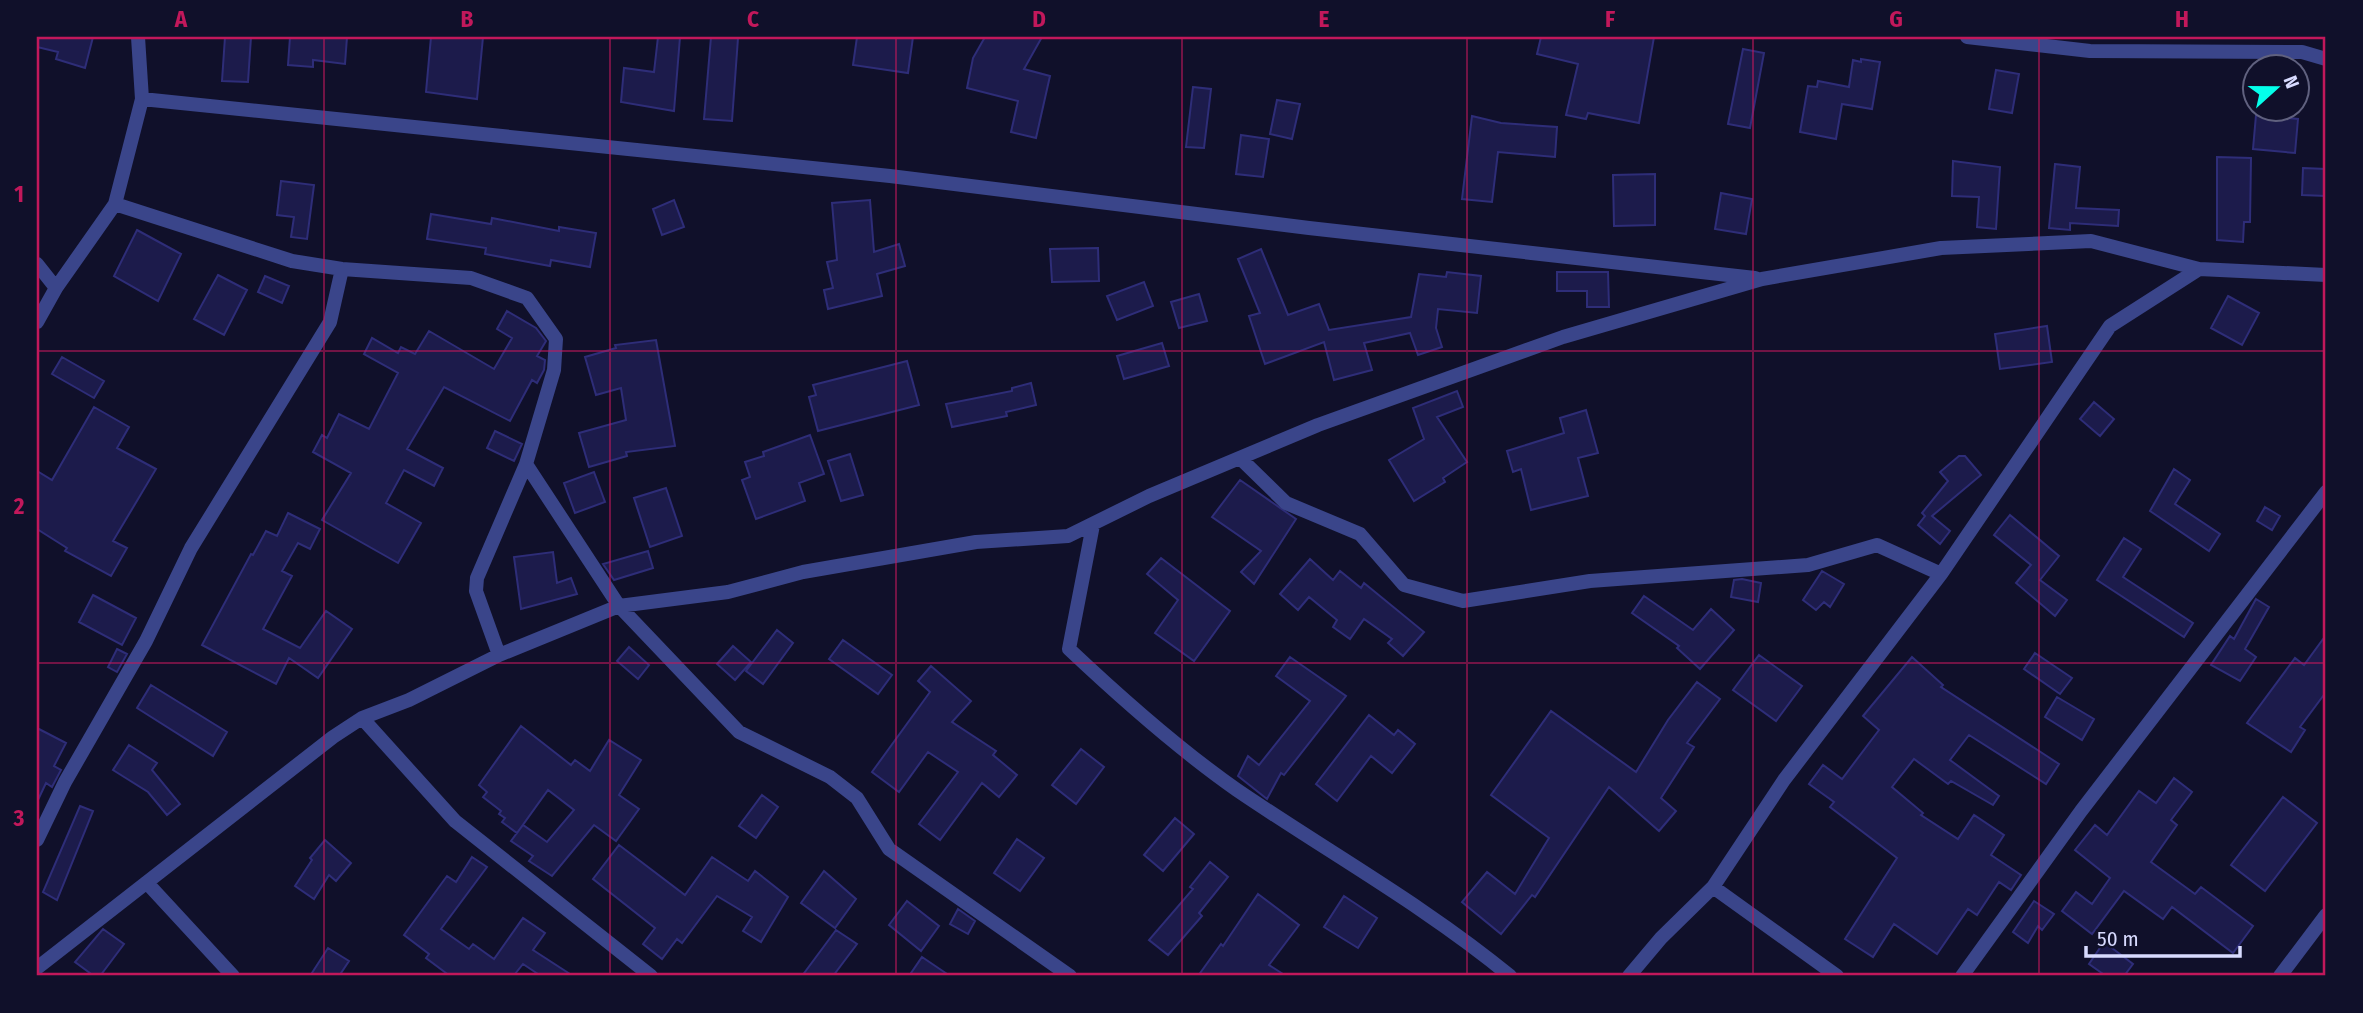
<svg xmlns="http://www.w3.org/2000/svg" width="2363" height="1013" viewBox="0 0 2363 1013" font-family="'Fira Sans Condensed',sans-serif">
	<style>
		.building { fill: #1c1b4b; stroke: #2e2d78; stroke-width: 2 }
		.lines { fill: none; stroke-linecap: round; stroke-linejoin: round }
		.street { stroke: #3a458a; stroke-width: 14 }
		.grid { fill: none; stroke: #c2185b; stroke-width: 2; stroke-opacity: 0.55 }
		.neatline { fill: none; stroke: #c2185b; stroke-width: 2.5 }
		.grid-label { font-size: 23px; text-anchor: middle; font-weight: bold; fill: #c2185b }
	</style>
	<rect width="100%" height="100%" fill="#10102a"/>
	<path class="building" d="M37,37H93L85,68L56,59L58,52L37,47Z
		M225,37H251L248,82L222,81Z
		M290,37H347L345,64L313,60V67L288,65Z
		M431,37H483L477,99L426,92Z
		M658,37H680L674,111L621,102L624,68L654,72Z
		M711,37L738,38L732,121L704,119Z
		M857,37H913L908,73L853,65Z
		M985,37H1042L1024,69L1050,76L1036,138L1011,132L1018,101L967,88L973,58Z
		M1541,37H1654L1639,123L1588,113L1586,119L1566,115L1578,64L1537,54Z
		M1743,49L1764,53L1750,128L1728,124Z
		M1861,59L1880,62L1872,109L1842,104L1836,139L1800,132L1808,86L1817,87L1818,81L1849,87L1853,60L1861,62Z
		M1996,70L2019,74L2012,113L1989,109Z
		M1193,87L1211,89L1204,148L1186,147Z
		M1277,100L1300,104L1292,139L1270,134Z
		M2256,115L2298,119L2295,153L2253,149Z
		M1472,116L1501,123L1557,127L1555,157L1498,152L1492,202L1462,199Z
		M1241,135L1269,139L1263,177L1236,174Z
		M2217,157L2251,158L2250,222H2244L2243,242L2217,240Z
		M1953,161L2000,167L1996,229L1977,227L1979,197L1952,196Z
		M2055,164L2080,167L2076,208L2119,210L2118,226L2070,223V230L2049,228Z
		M2303,168L2326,169V196L2302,195Z
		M1655,174V225L1614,226L1613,175Z
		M281,181L314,185L307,239L291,237L294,217L277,215Z
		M1721,193L1752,199L1746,234L1715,229Z
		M674,200L684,227L662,235L653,209Z
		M870,200L874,252L899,244L905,266L877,274L882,296L828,309L824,290L833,288L827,262L837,260L832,203Z
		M431,214L491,224L492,218L559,231V227L596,233L590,267L551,260L550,266L485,254L486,248L427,239Z
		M137,230L181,254L158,301L114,276Z
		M1098,248L1099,281L1052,282L1050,249Z
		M1261,249L1288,315L1319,304L1329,330L1411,317L1419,274L1446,277L1447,272L1481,276L1477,313L1438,309L1436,328L1442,347L1418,355L1410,333L1364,343L1372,370L1334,380L1324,342L1265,364L1249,316L1260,313L1238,259Z
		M1557,272H1608L1609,307H1587V291H1557Z
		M218,275L247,290L224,335L194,319Z
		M265,276L289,286L282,303L258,292Z
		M1144,282L1153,306L1117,320L1107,296Z
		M1199,294L1207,321L1179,328L1171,302Z
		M2228,296L2259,313L2242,345L2211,328Z
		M507,311L536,328L546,341L537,356L545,360L544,370L537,383L532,380L510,421L444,387L407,449L443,468L434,486L404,470L386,503L421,523L398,563L322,520L351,473L313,452L322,435L327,438L339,414L369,429L398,373L364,354L372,338L398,353L401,347L415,354L429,331L494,369L512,338L497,329Z
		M2047,326L2052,362L2000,369L1995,334Z
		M656,340L675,446L626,452L627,456L589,467L579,433L626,420L621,388L596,395L585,357L616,348L615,345Z
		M1162,343L1169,366L1124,379L1117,356Z
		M62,357L104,381L94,398L52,374Z
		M907,361L919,405L818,431L809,397L816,395L813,385Z
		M1031,383L1036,405L1006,412L1007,416L952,427L946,404L1012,391V388Z
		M1457,391L1463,407L1437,417L1467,462L1443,478L1445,482L1414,501L1389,460L1424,439L1413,408Z
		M2094,402L2114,419L2100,436L2080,419Z
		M94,407L129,427L117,448L156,469L113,541L127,548L111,576L65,551L67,548L37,529V471L52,480Z
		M1586,410L1598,453L1578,458L1588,496L1531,510L1521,469L1513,472L1507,451L1564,433L1560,418Z
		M495,431L522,444L514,461L487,448Z
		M810,435L824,474L799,483L805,501L756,519L742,480L750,477L745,462L764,456L763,452Z
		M850,454L863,495L841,501L828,461Z
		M1959,456H1965L1981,475L1932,516L1950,531L1940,544L1918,525L1925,516L1922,513L1948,481L1940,472Z
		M2174,469L2190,480L2175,504L2220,534L2209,551L2150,511Z
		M594,472L605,502L575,513L564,483Z
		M1240,480L1296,519L1254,584L1241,572L1261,551L1212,517Z
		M666,488L682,536L650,547L634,498Z
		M2265,507L2280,516L2272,530L2257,521Z
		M288,513L320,529L310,549L298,543L282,571L292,576L263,629L300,648L326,611L352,629L318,678L289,658L276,684L202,645L251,554L253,555L266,531L277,536Z
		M2010,515L2059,556L2040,580L2067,600L2055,616L2016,583L2031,565L1994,535Z
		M2124,538L2141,549L2123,577L2193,623L2184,637L2097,580Z
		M648,551L653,568L614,580L603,564Z
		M553,552L557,583L571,578L577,594L521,609L514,557Z
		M1161,558L1230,611L1194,661L1155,633L1178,600L1147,574Z
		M1310,559L1333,580L1340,571L1361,588L1364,583L1424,632L1403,656L1388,643L1392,639L1364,619L1350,639L1333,627L1337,620L1309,597L1298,610L1280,594Z
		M1822,571L1844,584L1830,607L1824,602L1816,610L1803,600Z
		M1742,579L1761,583L1758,602L1731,597L1734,580Z
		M93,595L136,618L122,645L79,622Z
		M1644,596L1693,630L1711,609L1734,630L1700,669L1677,648L1679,646L1632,613Z
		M2256,599L2269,607L2245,649L2256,657L2240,681L2211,665L2230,636L2234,639Z
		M777,630L793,643L763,684L746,671Z
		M2326,635V692L2300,727L2305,730L2291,752L2247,723L2295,658L2304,665Z
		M843,640L892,675L878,694L829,659Z
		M733,646L751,662L735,680L717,664Z
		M629,647L649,665L638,679L617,661Z
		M117,649L127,654L117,672L108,667Z
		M2035,653L2072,678L2060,694L2024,669Z
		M1759,655L1802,686L1776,721L1733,690Z
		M1290,657L1346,696L1284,775L1281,773L1267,799L1238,776L1248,756L1259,765L1310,701L1276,676Z
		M1912,657L1943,685L1941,687L2059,764L2046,784L1969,735L1950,760L1999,796L1993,805L1951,781L1948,784L1914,759L1892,787L1923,813L1921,815L1958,839L1974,815L2004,835L1991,855L2021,875L2011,890L1999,882L1977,915L1968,909L1937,954L1894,924L1873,957L1845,939L1897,858L1830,807L1834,802L1809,784L1823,765L1842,779L1879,730L1863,716Z
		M931,666L971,701L952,722L996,751L993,755L1017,775L999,797L982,783L940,840L919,824L958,772L928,752L899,792L872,772L930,692L918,681Z
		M1697,682L1720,699L1687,743L1694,747L1661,798L1676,811L1659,831L1609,787L1535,897L1532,895L1501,934L1462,902L1487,872L1515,894L1549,838L1491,795L1551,711L1636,772L1668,720Z
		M151,685L227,732L213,756L137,708Z
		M2057,697L2094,719L2082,740L2045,717Z
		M1369,715L1394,735L1398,730L1415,744L1392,773L1371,756L1337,801L1316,784Z
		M521,726L571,765L575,760L590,771L609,740L641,760L619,795L639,809L616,841L594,825L552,876L529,861L533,856L511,841L523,825L547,842L574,810L548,790L517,833L502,822L505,818L499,814L501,811L483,797L487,792L479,785Z
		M37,728L66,743L54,766L61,770L52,787L46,783L37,802Z
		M129,745L157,763L152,770L180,804L167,815L148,792L113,770Z
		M1081,749L1104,767L1076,804L1052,785Z
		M2174,778L2192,792L2171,820L2177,825L2151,862L2195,894L2201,887L2253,926L2233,953L2172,907L2163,919L2124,891L2092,934L2062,911L2076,892L2092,904L2110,878L2075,850L2095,825L2107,835L2139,791L2156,803Z
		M762,795L778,807L756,838L739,826Z
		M2283,797L2317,823L2265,891L2231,865Z
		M80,806L93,811L57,900L43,892Z
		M1175,818L1194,834L1163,871L1144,855Z
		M1017,839L1044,858L1020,891L994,873Z
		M325,840L351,863L336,881L329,875L314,899L295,886L312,860L310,858Z
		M619,845L685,895L712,857L748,881L755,871L788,897L761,942L743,931L752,917L717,896L682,943L677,939L662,959L643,944L655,928L593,879Z
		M472,857L487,867L441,929L469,949L473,944L494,959L523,918L545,933L533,950L573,976H541L523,964L515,974L518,976H450L426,958L429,954L404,935L447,876L456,882Z
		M1210,862L1228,877L1199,913L1202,916L1168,955L1149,940L1193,889L1190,887Z
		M824,871L856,899L835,928L801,903Z
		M1258,894L1299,925L1269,965L1286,976H1198L1221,944L1223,946Z
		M1344,896L1377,918L1358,948L1324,927Z
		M907,901L939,926L921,951L889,925Z
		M2034,901L2054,914L2042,930L2038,926L2028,943L2013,932Z
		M958,909L975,921L968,934L950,924Z
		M103,929L124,944L100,976H94L75,962Z
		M836,930L857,944L833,976H802Z
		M2104,942L2133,964L2124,976H2106L2089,964Z
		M328,948L349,961L339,976H310Z
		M922,957L950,976H909Z"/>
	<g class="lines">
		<path class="street" d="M1967,37L2090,51L2302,52L2326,59
			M142,99L890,176L1309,228L1755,278
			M115,204L292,261L342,269L471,278L527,298L556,339L554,370L526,464L477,578L476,591L499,655
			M37,264L56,288L37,322
			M56,288L115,204L142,99L138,37
			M1241,459L1286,503L1360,534L1404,585L1463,601L1590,581L1808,565L1877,545L1941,574
			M526,464L619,606L739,732L830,777L857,798L889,849L1070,976
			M1093,525L1069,649C1122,699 1177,748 1237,790C1328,852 1425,906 1510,976
			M362,718L455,821L651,976
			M37,840L65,782L146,641L191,548L330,322L342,269
			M148,884L233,976
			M1713,887L1837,976
			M37,968L333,737L362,718L409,700L499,655L619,606L728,592L803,572L976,542L1068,536L1149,496L1318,425L1563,337L1762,279L1941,248L2091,241L2199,269L2326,275
			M1629,976L1661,938L1713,887L1784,780L1941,574L2110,326L2199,269
			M1962,976L2081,811L2326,492
			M2280,976L2326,915"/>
	</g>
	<path class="grid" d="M324,37V976M610,37V976M896,37V976M1182,37V976M1467,37V976M1753,37V976M2039,37V976M37,351H2326M37,663H2326"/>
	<rect width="2363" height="1013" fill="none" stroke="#10102a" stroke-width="77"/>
	<g transform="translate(2276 88) rotate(69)"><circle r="33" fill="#10102a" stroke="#60617f" stroke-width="2"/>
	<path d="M0-5L12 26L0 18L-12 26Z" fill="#04ffea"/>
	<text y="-10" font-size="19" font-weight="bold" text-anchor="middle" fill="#d8dbff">N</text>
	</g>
	<path d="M2086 946v10h154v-10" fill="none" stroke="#d8dbff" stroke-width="3.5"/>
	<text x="2097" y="946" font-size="21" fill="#d8dbff" stroke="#10102a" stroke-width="5" paint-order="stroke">50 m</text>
	<rect x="38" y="38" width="2286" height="936" class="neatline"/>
	<g class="grid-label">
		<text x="181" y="27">A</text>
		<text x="467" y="27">B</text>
		<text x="753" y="27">C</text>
		<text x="1039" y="27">D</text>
		<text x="1324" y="27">E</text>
		<text x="1610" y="27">F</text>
		<text x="1896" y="27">G</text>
		<text x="2182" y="27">H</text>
		<text x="19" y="202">1</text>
		<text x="19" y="514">2</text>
		<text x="19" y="826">3</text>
	</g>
</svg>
